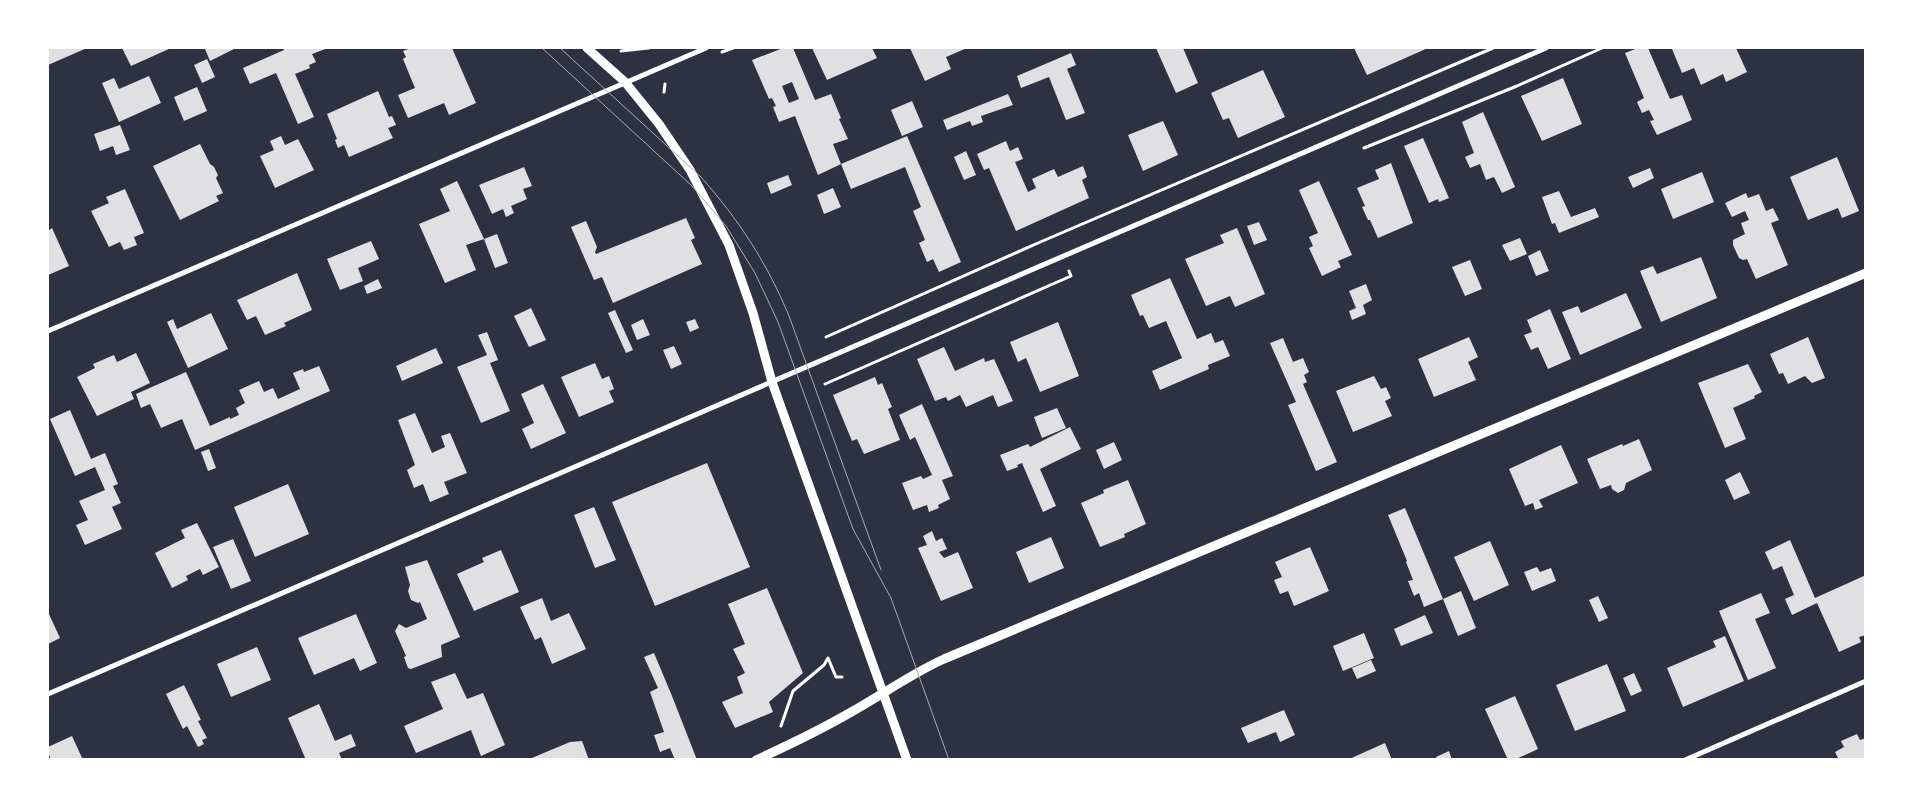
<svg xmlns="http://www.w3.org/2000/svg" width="1913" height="807" viewBox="0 0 1913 807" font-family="'Roboto Serif',serif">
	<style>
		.building { fill: #e0e0e3; fill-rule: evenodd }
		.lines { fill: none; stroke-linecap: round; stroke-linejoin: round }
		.path { stroke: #fff; stroke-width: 3 }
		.minor { stroke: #fff; stroke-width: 5 }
		.tertiary { stroke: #fff; stroke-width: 9 }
		.tram { stroke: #abadb3; stroke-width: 1 }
	</style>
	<rect width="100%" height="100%" fill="#2d3142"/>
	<path class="building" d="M48,48H87L48,65Z
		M122,48H171L131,66Z
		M209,48H233L234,49L210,61L205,49Z
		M283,48H328L312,54L316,62L309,65L310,68L295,74L314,117L298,124L276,73L250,84L243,68L284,50Z
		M411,48H452L476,103L449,115L444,103L408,118L398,95L415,88L403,59L406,57L403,51Z
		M783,48H793L815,100L831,94L841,118L839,119L848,139L833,144L841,164L907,136L961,262L939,272L933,259L927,262L919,243L925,240L913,211L921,207L905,167L851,189L841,164L818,175L795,116L779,122L773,107L776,106L772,98L769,99L752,60ZM792,82L799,99L789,103L782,86Z
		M812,48H872L877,58L827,80Z
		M910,48H967L946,57L951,69L925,81Z
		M1156,48H1183L1198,83L1176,93Z
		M1354,48H1428L1367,75Z
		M1638,48H1648L1670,99L1682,95L1692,120L1657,135L1650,121L1654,120L1649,110L1642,113L1637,102L1644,98L1625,53Z
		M1676,48H1736L1747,72L1726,82L1723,74L1701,85L1694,68L1682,73L1672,49Z
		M1071,53L1076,65L1067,69L1085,113L1066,120L1049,77L1021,88L1017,76Z
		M207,59L215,77L202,83L194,65Z
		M1263,70L1285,117L1238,138L1229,118L1223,120L1211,93Z
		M149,76L161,103L119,122L102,83L114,78L119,89Z
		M1563,78L1582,124L1542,141L1521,96Z
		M197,87L207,111L184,121L174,97Z
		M378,91L389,117L392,116L396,125L388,128L393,138L349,157L344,145L338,148L335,140L337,139L327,114Z
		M1008,94L1013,105L981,116L983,122L972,126L970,121L947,130L943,120Z
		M912,101L923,127L902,136L891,110Z
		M1483,112L1515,187L1502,193L1494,177L1486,180L1480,164L1470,168L1465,157L1474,153L1462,122Z
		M1163,121L1178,155L1143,171L1128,135Z
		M120,125L130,150L116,155L113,146L100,151L94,134Z
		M281,136L285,145L298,139L314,170L275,188L260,156L274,150L270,141Z
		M1423,138L1449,198L1439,202L1438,199L1429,203L1404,146Z
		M1006,141L1010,151L1018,147L1023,159L1015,162L1028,192L1036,188L1032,179L1054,169L1058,177L1083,166L1087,177L1082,180L1089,198L1016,231L989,168L984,170L977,154Z
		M200,144L210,164L214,167L218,175L216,178L223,193L216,196L219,201L180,220L153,166Z
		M966,151L976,175L964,180L954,157Z
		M1837,157L1859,211L1842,218L1838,208L1808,220L1790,177Z
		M1391,163L1413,223L1378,238L1370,220H1368L1362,207L1365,206L1357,188L1379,179L1375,170Z
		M524,167L532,186L523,189L527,199L511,206L514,213L506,217L503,209L492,214L479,185Z
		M1650,168L1654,178L1633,188L1628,177Z
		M1702,172L1714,202L1673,219L1661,189Z
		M788,175L792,185L771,194L767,183Z
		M457,181L484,239L466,245L476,270L445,283L419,224L450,211L440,189Z
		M1319,181L1352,255L1338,261L1341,267L1322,276L1309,248L1313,246L1309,237L1318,233L1299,190Z
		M833,188L841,207L824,214L817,195Z
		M125,189L144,233L134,237L137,245L124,250L120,242L109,247L91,211L109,203L106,197Z
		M1559,191L1571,217L1595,208L1599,217L1559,233L1555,223L1552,224L1542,197Z
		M1746,193L1748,198L1759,194L1766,211L1773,208L1779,220L1771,223L1788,265L1756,279L1747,259L1743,260L1739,258L1733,245V240L1745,234L1741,223L1749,220L1745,211L1732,217L1725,203Z
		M686,218L695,238L691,240L702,264L613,303L602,277L594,280L571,227L586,221L597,247L595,252L596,254Z
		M1259,222L1267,240L1254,245L1247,226Z
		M52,228L69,266L48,275V231Z
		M1237,228L1265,294L1235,307L1230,296L1206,306L1185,259L1224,243L1220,235Z
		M497,234L508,263L495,268L484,239Z
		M1520,238L1527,254L1510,261L1502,245Z
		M371,241L379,259L358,268L363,281L340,290L327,259Z
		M1540,250L1549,271L1536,276L1528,256Z
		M1701,257L1717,298L1661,322L1640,271L1653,266L1657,274Z
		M1470,260L1482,289L1465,296L1452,267Z
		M297,273L312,310L284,323L286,326L265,335L256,316L247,320L237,300Z
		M1170,278L1197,339L1211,333L1215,343L1223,340L1230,356L1208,365L1209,369L1160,390L1152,371L1182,358L1166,321L1149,328L1143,315L1140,316L1131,295Z
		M378,279L382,288L367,294L364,286Z
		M1366,284L1372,300L1363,305L1366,314L1352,320L1349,311L1356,308L1349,291Z
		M1626,293L1642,328L1580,355L1562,312L1578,306L1581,313Z
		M531,308L546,340L529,347L514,316Z
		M1550,309L1571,359L1548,369L1538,347L1531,350L1524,335L1532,332L1527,320Z
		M615,310L633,350L626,353L608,313Z
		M211,313L228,349L188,368L167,322L173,319L177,329Z
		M643,319L650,335L637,340L631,325Z
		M695,319L699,328L690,332L686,322Z
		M1058,322L1079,376L1040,392L1026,358L1018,362L1010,342Z
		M487,332L498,360L490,363L510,411L481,423L457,367L487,355L478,335Z
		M1469,337L1478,357L1468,362L1476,380L1434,397L1418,359Z
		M1808,337L1825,378L1812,383L1805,376L1788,384L1783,373L1779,374L1770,354Z
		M1283,338L1293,362L1303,358L1309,372L1304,375L1307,382L1303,384L1337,462L1316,471L1288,405L1296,402L1270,343Z
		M674,346L682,364L671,369L663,350Z
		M944,347L955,371L984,358L985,362L994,359L1013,401L998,407L993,395L966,407L960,395L948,401L946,397L935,401L917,359Z
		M436,348L443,363L402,381L396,366Z
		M136,353L150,383L131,392L134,399L97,416L77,377L95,368L93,364L114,355L117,362Z
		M595,363L602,379L609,376L614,389L609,391L614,402L579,417L561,377Z
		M1748,364L1762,392L1754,396L1755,398L1733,408L1746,439L1725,448L1698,383Z
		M319,366L330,391L195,450L182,419L161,428L150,404L141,408L136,394L186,372L210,426L230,417V419L239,415L236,408L245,403L239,390L259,381L264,392L273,388L278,399L300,389L293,373L303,369L304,372Z
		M1374,376L1381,389L1386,387L1391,398L1385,401L1392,416L1353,432L1336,391Z
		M875,377L878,385L882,383L892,407L888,409L900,440L864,454L857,439L852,441L833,395Z
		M543,384L566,433L531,449L522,429L534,423L521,394Z
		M922,404L953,476L942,480L950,499L938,505L939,508L929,512L927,505L913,510L902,483L921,476L923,479L932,475L915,437L910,440L899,415Z
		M1057,408L1066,428L1042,438L1034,417Z
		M70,410L91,459L105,453L118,484L113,486L121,503L112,507L122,529L85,545L76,525L88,520L79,501L105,490L95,467L75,476L50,419Z
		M415,413L432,453L445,447L441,436L450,433L467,473L444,482L449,494L430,502L423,484L414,488L407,470L415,465L398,420Z
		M1070,427L1081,449L1040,469L1056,506L1043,512L1022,463L1017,465L1018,467L1007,471L1000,455L1028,444L1030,447Z
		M1639,439L1652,470L1626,483L1624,490L1618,493L1612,489L1611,485L1600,489L1587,459L1622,444L1623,446Z
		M1114,442L1122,460L1104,469L1096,450Z
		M1561,445L1578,483L1539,500L1543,507L1535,510L1533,503L1525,506L1509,469Z
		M209,449L216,468L208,471L201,452Z
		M707,463L750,567L655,606L612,502Z
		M1740,472L1750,493L1734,500L1725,480Z
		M1128,480L1146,524L1124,534L1125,537L1100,547L1081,503L1104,493L1103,490Z
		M288,484L309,534L255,557L234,507Z
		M594,507L616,560L595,568L574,515Z
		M1405,508L1443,599L1424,607L1419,593L1414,596L1408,581L1413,580L1406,562L1407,561L1388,515Z
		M197,523L219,567L203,575L200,569L186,576L188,580L172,588L155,553L185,538L181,530Z
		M932,531L936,541L942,538L947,549L939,552L944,558L958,552L973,588L941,601L918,548L927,545L923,536Z
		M1051,537L1064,568L1029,583L1016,552Z
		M233,539L251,581L231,589L213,547Z
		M1790,540L1815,598L1866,575V635L1859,637L1861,642L1839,652L1817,603L1792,615L1785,599L1794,595L1782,566L1773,570L1765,552Z
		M1490,541L1509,585L1474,601L1454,557Z
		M1310,547L1329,591L1294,606L1288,591L1280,594L1274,580L1282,577L1275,562Z
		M501,550L519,592L474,611L457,574L484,562L482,558Z
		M427,560L460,637L441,645L442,657L411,669L408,668L404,657L406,656L395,631L399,624L406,628L427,619L420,602L418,603L411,600L408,591L410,585L405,567Z
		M1537,567L1540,572L1551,568L1556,581L1532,591L1524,572Z
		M767,588L803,673L769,702L773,712L735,728L722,702L743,693L737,677L745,673L733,649L745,644L728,604Z
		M1461,591L1476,628L1458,636L1443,599Z
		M1761,593L1770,613L1755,619L1776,668L1748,680L1719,611Z
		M1598,596L1608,618L1599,622L1589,600Z
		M542,598L551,621L569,613L586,649L552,664L541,637L535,640L520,607Z
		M48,612L60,638L48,644Z
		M356,614L377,663L360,671L354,658L314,675L298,638Z
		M1425,615L1433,633L1401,646L1394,629Z
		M1364,633L1374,658L1343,671L1333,646Z
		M1725,636L1744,681L1683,707L1667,668L1716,647L1713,641Z
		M257,647L271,680L231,697L217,664Z
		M654,653L672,696L697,760H675L670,748L660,752L654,735L664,732L650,692L658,688L644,657Z
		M1371,660L1376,671L1357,679L1352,668Z
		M1607,664L1626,711L1575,731L1556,685Z
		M455,673L467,699L483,693L505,745L481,756L471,730L416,753L404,726L443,709L431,682Z
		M1634,673L1642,691L1631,696L1623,678Z
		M184,685L201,720L198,721L207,738L202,740L204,744L198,747L187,726L183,729L166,694Z
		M1515,696L1538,749L1514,760H1508L1485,709Z
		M319,704L335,741L351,734L356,746L339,753L342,760H306L288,718Z
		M1284,710L1295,735L1280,742L1276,732L1248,743L1241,728Z
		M1857,734L1860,740L1866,738V760H1839L1835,752L1844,747L1841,741Z
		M72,736L83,760H51L48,752V747Z
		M582,741L589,760H527L570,742Z
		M1385,743L1392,760H1347Z
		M1449,751L1452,760H1437L1436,757Z"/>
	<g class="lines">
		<path class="path" d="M621,51L649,48
			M722,52L733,48
			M664,92L665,84
			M1364,148L1517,86L1602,48
			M826,337L1038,243L1493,48
			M825,384L1071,276L1069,271
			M781,726L793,691L824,665L828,658L836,677H842"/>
		<path class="minor" d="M48,331L706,48
			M48,694L1546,48
			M1685,760L1866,681"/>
		<path class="tertiary" d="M587,48L625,82L659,124L690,170L729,245L753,313L772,382L907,760
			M756,760C789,745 822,729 853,711C885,693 911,674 944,659L1866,273"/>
		<path class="tram" d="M542,48L692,186L726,226L755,273L778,322L853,529L891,598L949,760
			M560,48L701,177C739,220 767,263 789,316L881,570"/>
	</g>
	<rect width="1913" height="807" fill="none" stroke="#ffffff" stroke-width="98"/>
</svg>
